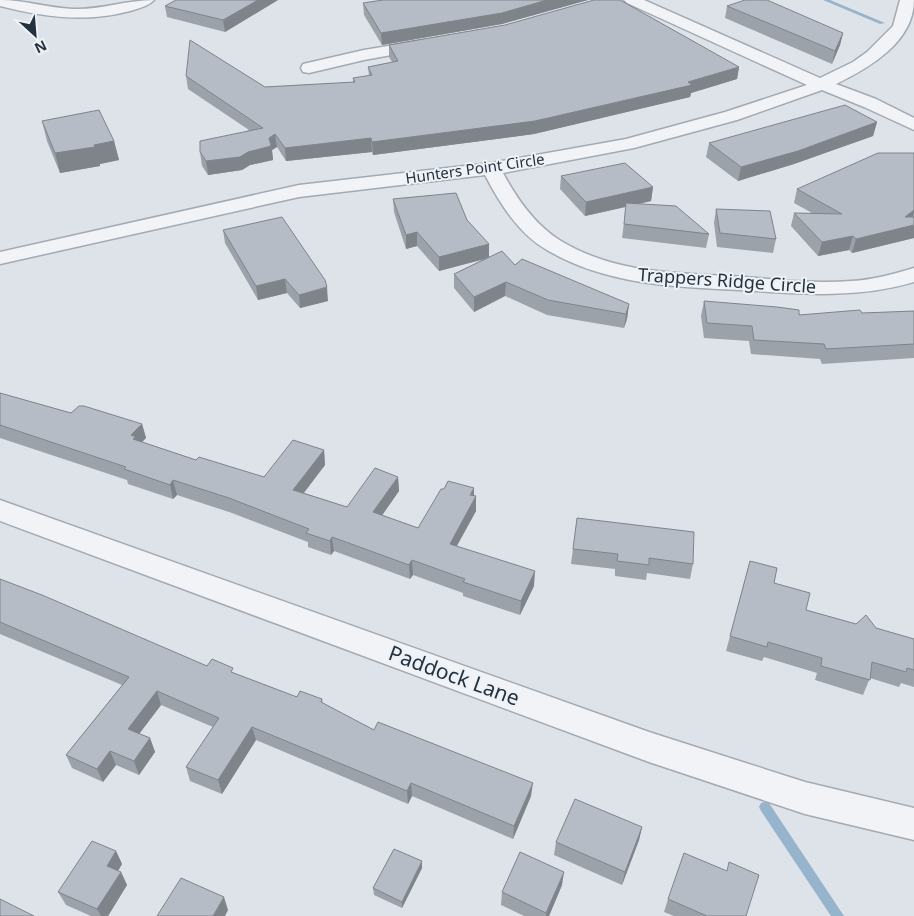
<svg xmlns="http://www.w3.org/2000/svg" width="914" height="916" viewBox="0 0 914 916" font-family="'Noto Sans',sans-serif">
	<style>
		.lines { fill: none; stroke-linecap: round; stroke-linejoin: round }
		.stream { fill: #96b4cc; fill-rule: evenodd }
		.minor-casing { stroke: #a3aab3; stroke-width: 3 }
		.minor { fill: #f1f3f7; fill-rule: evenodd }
		.wall { fill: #9ca2aa }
		.shaded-wall { fill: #7f848b }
		.building { fill: #b5bcc6; stroke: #7f848b }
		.labels { text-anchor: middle; stroke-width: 4; stroke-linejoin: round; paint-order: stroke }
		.far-street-label { font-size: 15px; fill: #263140; stroke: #edf2f6 }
		.street-label { font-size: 18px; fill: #263140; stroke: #edf2f6 }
		.near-street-label { font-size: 21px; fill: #263140; stroke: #edf2f6 }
	</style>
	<rect width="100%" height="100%" fill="#dee3e9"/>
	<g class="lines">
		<path class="stream" d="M823,0H830L885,23L880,24Z
			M765,802L769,803L844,916H831L761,811L759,807L761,803Z"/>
		<g class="minor-casing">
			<path id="minor" d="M0,0C25,0 48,8 73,9C101,10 126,0 154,0C149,6 137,9 130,11C85,23 44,17 0,6Z
				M624,0H644L820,78L853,62L867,52L893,26L900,0H914C914,42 869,68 836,84L876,99L914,118V130L864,107L822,90L737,120L634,148L503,173C517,199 535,225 561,241C617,275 682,273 745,277C780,280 816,284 851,281C873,280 893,274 914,268V282C857,299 800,294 741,290C675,287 606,285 547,250C519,234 500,204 485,175L299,197L0,264V252L299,185L491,163L626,139L725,112L807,85L627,3Z
				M424,40L432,45L430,48L364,60L309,73L303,72L301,68L303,64L364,50Z
				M0,500L649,732L805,782L914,808V840L805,814L649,762L0,521Z"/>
		</g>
		<use href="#minor" class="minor"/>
	</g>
	<path class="wall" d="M278,0L225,32L167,17L165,6Z
		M383,0H588L502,24L382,45L364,15L363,3Z
		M727,6L843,33L840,45L832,64L725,18Z
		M389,45L739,67L737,79L691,93L690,97L534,134L373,155L372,152L286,161L277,147L272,150L273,160L250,165L242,170L208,175L202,166L200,152L249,130L188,89L186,76L265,87L353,82V78L369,76L368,67L392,62L389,57Z
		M42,121L114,141L119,160L100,164V166L60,173L47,141Z
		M877,122L873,136L794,164L738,181L706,157L709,143Z
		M914,153V238L852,253L849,250L818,256L791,226L794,213H812L794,203L797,189Z
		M561,176L653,187L651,201L638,204L709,234L706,248L622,238L626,207L585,216L560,189Z
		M393,199L489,257L515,265L629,304L627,319L624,328L547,315L505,296L474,312L454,288V274L486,258L439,271L417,246L406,249L394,212Z
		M716,209L776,239L773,253L717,247L714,223Z
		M223,230L328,301L300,308L287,293L258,300L225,243Z
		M704,301L799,315L862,313L914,311V358L822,364L820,359L751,354L749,341L704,338L701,316Z
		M0,393L71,413L142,424L146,438L142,442L196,460L264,477L324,450L325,465L304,493L347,507L398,477L399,491L382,515L418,528L474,488V496H476V511L457,546L534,586L520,615L463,596V593L413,575L410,579L334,551L331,555L308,547V542L232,513L177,495L173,499L128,484L127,480L0,438Z
		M577,518L693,564L690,579L647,573L646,580L615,576V569L571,564Z
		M750,561L774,583L806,610L856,624L876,628L914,639V687L901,683L899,687L870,678L863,695L815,680L817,673L764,657L762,661L726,651Z
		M0,579L207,666L234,673L297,697L322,699L323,704L374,730L531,796L513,839L412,796L408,804L256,740L222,794L190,781L186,767L213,727L161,705L139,734L150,738L155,752L139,775L116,765L103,782L72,768L66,755L122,685L0,634Z
		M642,827L639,840L622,885L554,855L556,842Z
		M116,851L122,864L118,871L121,872L127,885L108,916H91L66,905L58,892Z
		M422,868L402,908L374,895L373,888Z
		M562,885L549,916H524L501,905L502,892Z
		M668,899L746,916H674L664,912Z"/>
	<path class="shaded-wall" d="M258,0H278L225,32L223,20Z
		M547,0H588L502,24L382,45L381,33Z
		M843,33L840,45L832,64L835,51Z
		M739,67L737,79L691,93L690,97L534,134L373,155L372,142L688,82Z
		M877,122L873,136L794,164L738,181L741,167Z
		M275,134L277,147L272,150L273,160L250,165L242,170L208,175L206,161L269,138Z
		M371,138L372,152L286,161L285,148Z
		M114,141L119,160L100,164V166L60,173L55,153Z
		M653,187L651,201L585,216L586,202Z
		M914,210V213L911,223L914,225V238L852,253L856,239L905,217Z
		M417,232V246L406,249V235Z
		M853,236L849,250L818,256L822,242Z
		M489,244V258L439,271V257Z
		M285,279L287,293L258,300L256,286Z
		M506,282L505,296L474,312V297Z
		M327,287L328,301L300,308L299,295Z
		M629,304L627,319L624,328L626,314Z
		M142,424L146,438L138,446L131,435Z
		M324,450L325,465L295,504L293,490Z
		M398,477L399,491L374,527L373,512Z
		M173,480L177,495L173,499L170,485Z
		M474,488V500L476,496V511L450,558V544Z
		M332,537L334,551L331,555L330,541Z
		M412,560L413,575L410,579L409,565Z
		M535,571L534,586L520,615L521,601Z
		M157,691L161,705L133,742L128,729Z
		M252,727L256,740L222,794L218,780Z
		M150,738L155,752L139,775L134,761Z
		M110,751L116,765L103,782L97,769Z
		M411,783L412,796L408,804L407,791Z
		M533,783L531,796L513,839L514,826Z
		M642,827L639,840L622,885L625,872Z
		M116,851L122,864L113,879L107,866Z
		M422,861V868L402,908V902Z
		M121,872L127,885L108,916H101L97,909Z
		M564,872L562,885L549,916H546V913Z
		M224,897L228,910L225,916H213Z"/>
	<path class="building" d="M176,0H258L223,20L165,6Z
		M383,0H547L502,13L381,33L363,3Z
		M594,0H620L739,67L688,82L692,85L535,121L372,142L371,138L285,148L275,134L269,138L271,146L248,152L240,157L206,161L200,152V141L263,128L186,76L190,40L265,87L355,82L353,78L372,75L368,67L398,61L389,45L505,25Z
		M745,0H767L843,33L835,51L727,6Z
		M845,105L877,122L798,151L741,167L709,143Z
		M99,110L114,141L94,145L95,147L55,153L42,121Z
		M878,153H914V210L905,217H914V225L856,239L853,236L822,242L794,213L842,214L797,189Z
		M625,163L653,187L586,202L561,176Z
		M456,193L467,220L489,244L439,257L417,232L406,235L393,199Z
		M626,203L676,206L709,234L624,224Z
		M716,209L770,211L776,239L720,233Z
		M282,217L325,280L327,287L299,295L285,279L256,286L223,230Z
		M502,251L515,265L522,259L629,304L626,314L548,300L506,282L474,297L454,274Z
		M704,301L777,307L799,310V315L860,310L862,313L914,311V344L826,349L824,344L754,340L752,326L707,323Z
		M0,393L71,413L79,406H84L142,424L131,435L136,437L133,439L196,460L199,457L264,477L293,440L324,450L293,490L347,507L375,468L398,477L373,512L418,528L441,489H444L448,481L474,488L470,495L476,496L450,544L535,571L521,601L463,582L465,579L412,560L409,565L332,537L330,541L306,533L309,529L229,498L173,480L170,485L124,469L126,467L0,425Z
		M577,518L694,532L693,564L649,558V565L617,561L618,554L573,549Z
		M750,561L777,568L774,583L810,593L806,610L856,624L866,615L876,628L914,639V670L907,668L906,672L872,662L870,680L821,666L822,658L768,642L767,647L730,636Z
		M0,579L42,595L207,666L212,659L233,668L231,672L297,697L300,691L322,699L321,702L374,730L378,722L533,783L514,826L411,783L407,791L252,727L218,780L186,767L219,718L157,691L128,729L150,738L134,761L110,751L97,769L66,755L129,677L0,622Z
		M575,799L642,827L625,872L556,842Z
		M92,841L116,851L107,866L121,872L97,909L58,892Z
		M394,849L422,861L402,902L373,888Z
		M520,852L564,872L546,913L502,892Z
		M684,853L727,871L729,862L759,875L746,916H707L668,899Z
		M181,878L224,897L213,916H157Z
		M0,899L34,916H0Z"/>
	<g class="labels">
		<g class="far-street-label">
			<text transform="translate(475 169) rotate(-8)" y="5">Hunters Point Circle</text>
		</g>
		<g class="street-label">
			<text transform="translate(727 281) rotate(4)" y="6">Trappers Ridge Circle</text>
		</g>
		<g class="near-street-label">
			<text transform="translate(454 676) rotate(20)" y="7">Paddock Lane</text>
		</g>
	</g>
	<g transform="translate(35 35) rotate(154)" stroke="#edf2f6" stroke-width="4" paint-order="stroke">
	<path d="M0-4L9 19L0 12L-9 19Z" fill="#263140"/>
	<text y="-8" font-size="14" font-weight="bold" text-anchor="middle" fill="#263140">N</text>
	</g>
</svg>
